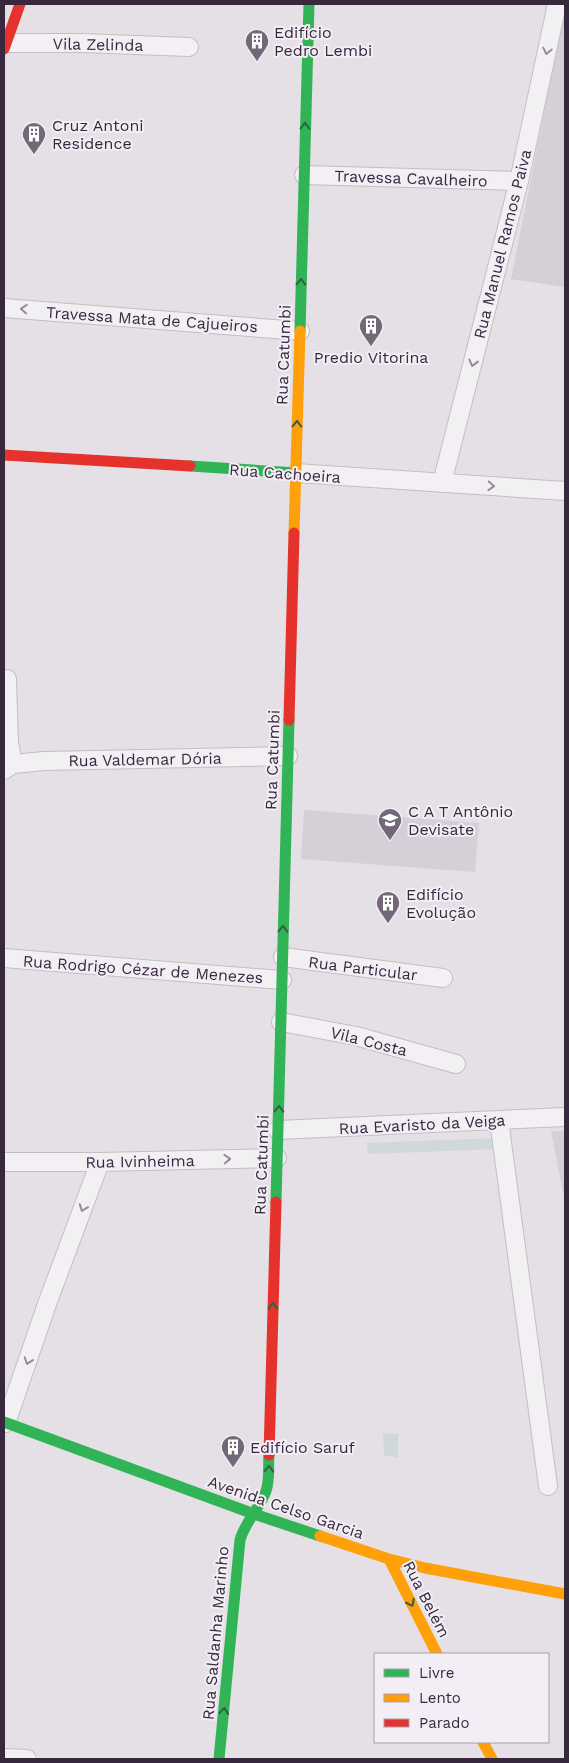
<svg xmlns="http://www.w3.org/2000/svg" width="569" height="1763" viewBox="0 0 569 1763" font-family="'Work Sans',sans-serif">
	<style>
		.built { fill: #d5cfd8 }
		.green { fill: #d0d8d8 }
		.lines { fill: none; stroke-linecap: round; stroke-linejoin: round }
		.street-casing { stroke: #c2bec3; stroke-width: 20 }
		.street { stroke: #f2f0f2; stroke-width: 18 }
		.fast { stroke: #30b455; stroke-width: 11 }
		.slow { stroke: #ff9f0a; stroke-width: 11 }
		.jam { stroke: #e5322d; stroke-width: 11 }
		.oneway { stroke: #958c98 }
		.oneway2 { stroke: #356047 }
		.labels { text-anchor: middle; stroke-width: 4; stroke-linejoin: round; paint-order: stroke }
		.poi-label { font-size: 16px; fill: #38283e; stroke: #f3eef5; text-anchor: start }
		.street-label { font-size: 16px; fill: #38283e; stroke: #f3eef5 }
	</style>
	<rect width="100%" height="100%" fill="#e4e0e5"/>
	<path class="built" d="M565,6V287L511,279Z
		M304,810L479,823L475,872L301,859Z
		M551,1131H565V1202Z"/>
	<path class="green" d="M498,1138L500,1149L368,1154L367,1143Z
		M383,1433L398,1434V1458L384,1455Z"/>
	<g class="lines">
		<g class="street-casing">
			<path id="street" d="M6,43H82L189,47
				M304,175L519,181
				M4,308L300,331
				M296,473L565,491
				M442,483L519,181L557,4
				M4,679H7L9,742L13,764
				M4,770L13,764L44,761L288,756
				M283,957L443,978
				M4,958L282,980
				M281,1022L356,1036L456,1064
				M499,1120L548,1486
				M278,1130L565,1117
				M4,1162H100L277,1158
				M6,1423L47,1304L100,1162
				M4,1758L27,1759"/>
		</g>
		<use href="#street" class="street"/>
		<path class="fast" d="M300,331L309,4
			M190,466L296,473
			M276,1202L289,720
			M4,1422L254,1514L320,1536
			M219,1759L240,1540C245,1522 259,1509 266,1491C270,1480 268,1467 269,1455"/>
		<path class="slow" d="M294,533L300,331
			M320,1536L389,1559L425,1568L565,1594
			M389,1559L437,1654
			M483,1742L492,1759"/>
		<path class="jam" d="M4,49L20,4
			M4,455L190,466
			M289,720L294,533
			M269,1455L276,1202"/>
	</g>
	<defs><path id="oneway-chevron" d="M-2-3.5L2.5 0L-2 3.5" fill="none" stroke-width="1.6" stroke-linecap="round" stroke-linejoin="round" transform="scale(1.25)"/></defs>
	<g class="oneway">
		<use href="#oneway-chevron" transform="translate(547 51) rotate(102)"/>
		<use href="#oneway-chevron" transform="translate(24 309) rotate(-176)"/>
		<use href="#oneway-chevron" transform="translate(473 363) rotate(104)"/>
		<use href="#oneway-chevron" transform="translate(491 486) rotate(3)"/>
		<use href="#oneway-chevron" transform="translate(227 1159) rotate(-2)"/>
		<use href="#oneway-chevron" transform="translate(83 1208) rotate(110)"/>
		<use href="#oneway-chevron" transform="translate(28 1361) rotate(109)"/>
	</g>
	<g class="oneway2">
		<use href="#oneway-chevron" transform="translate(305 126) rotate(-88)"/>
		<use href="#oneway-chevron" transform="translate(301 282) rotate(-88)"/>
		<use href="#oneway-chevron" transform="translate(297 424) rotate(-88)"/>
		<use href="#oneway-chevron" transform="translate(283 929) rotate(-88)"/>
		<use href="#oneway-chevron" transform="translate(279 1109) rotate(-88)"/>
		<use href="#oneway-chevron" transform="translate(273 1306) rotate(-88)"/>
		<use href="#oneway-chevron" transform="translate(269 1469) rotate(-88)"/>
		<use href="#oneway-chevron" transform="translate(411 1603) rotate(63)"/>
		<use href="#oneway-chevron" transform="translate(224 1711) rotate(-85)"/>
	</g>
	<defs>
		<g id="building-pin" transform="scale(1.25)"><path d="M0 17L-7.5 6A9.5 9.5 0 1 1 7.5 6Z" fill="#746878" stroke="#f3eef5"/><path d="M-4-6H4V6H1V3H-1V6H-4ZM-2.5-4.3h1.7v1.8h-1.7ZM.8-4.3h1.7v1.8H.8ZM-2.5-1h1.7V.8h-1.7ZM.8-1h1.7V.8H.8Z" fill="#fff"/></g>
		<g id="university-pin" transform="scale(1.25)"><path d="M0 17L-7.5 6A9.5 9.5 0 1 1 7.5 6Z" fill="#746878" stroke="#f3eef5"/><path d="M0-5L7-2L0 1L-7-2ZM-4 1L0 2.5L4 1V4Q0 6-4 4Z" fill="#fff"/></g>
	</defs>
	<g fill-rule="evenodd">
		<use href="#building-pin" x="257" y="41"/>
		<use href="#building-pin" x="34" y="134"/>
		<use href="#building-pin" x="371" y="326"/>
		<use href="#university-pin" x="390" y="820"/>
		<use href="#building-pin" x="388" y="903"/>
		<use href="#building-pin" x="233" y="1447"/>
	</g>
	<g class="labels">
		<g class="poi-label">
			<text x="274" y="38">Edifício<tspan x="274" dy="18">Pedro Lembi</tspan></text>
			<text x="52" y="131">Cruz Antoni<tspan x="52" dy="18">Residence</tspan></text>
			<text x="371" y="363" text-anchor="middle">Predio Vitorina</text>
			<text x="408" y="817">C A T Antônio<tspan x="408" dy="18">Devisate</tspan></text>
			<text x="406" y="900">Edifício<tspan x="406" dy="18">Evolução</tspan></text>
			<text x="250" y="1453">Edifício Saruf</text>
		</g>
		<g class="street-label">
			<text transform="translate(98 44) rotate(1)" y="6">Vila Zelinda</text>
			<text transform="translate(411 178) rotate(2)" y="6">Travessa Cavalheiro</text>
			<text transform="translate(502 244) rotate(-76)" y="6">Rua Manuel Ramos Paiva</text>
			<text transform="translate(152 319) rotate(4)" y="6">Travessa Mata de Cajueiros</text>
			<text transform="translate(283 355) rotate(-88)" y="6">Rua Catumbi</text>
			<text transform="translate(285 473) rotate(4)" y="6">Rua Cachoeira</text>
			<text transform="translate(145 759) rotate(-1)" y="6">Rua Valdemar Dória</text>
			<text transform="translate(272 760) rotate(-88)" y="6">Rua Catumbi</text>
			<text transform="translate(363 968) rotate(7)" y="6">Rua Particular</text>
			<text transform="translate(143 969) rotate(4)" y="6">Rua Rodrigo Cézar de Menezes</text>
			<text transform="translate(369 1041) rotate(14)" y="6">Vila Costa</text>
			<text transform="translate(422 1124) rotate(-3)" y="6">Rua Evaristo da Veiga</text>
			<text transform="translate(140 1161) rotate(-1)" y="6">Rua Ivinheima</text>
			<text transform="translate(261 1165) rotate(-88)" y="6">Rua Catumbi</text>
			<text transform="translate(286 1507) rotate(19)" y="6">Avenida Celso Garcia</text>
			<text transform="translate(427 1599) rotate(63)" y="6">Rua Belém</text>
			<text transform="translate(215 1633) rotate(-85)" y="6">Rua Saldanha Marinho</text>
		</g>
	</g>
	<rect width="569" height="1763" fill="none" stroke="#38283e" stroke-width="10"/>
	<rect x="374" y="1653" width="175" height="90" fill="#f3eef5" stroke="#a89fac"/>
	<rect x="384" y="1669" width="25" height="8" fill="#30b455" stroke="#a89fac"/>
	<text x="419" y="1678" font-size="15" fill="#38283e">Livre</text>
	<rect x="384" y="1694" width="25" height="8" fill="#ff9f0a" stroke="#a89fac"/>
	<text x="419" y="1703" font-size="15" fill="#38283e">Lento</text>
	<rect x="384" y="1719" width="25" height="8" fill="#e5322d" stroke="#a89fac"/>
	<text x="419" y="1728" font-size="15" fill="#38283e">Parado</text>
</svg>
